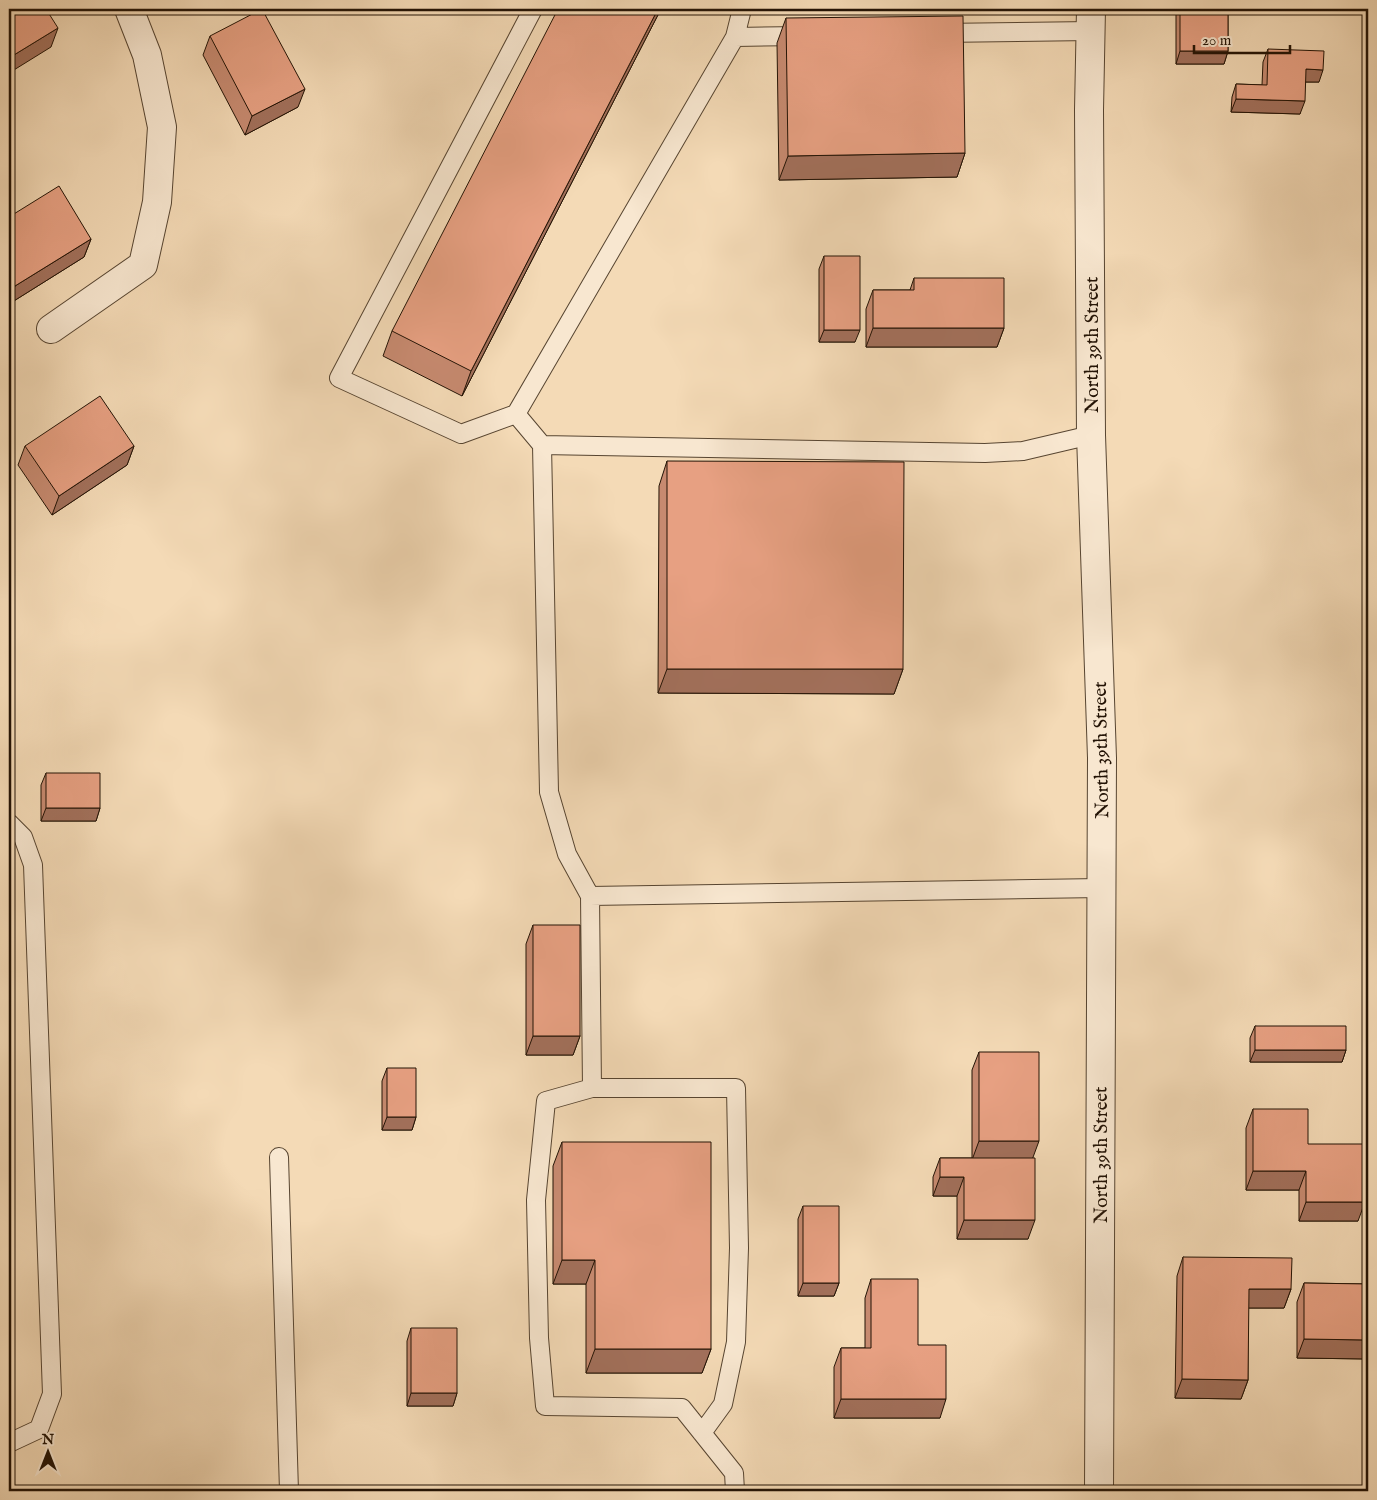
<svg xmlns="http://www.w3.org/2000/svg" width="1377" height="1500" viewBox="0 0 1377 1500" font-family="'IM FELL English',serif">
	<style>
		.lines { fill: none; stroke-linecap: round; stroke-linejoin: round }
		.service-casing { stroke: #574531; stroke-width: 20 }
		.minor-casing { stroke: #574531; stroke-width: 30 }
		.service { stroke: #f8e7d0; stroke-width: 18 }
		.minor { stroke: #f8e7d0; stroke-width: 28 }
		.wall { fill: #c78a70; stroke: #231305 }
		.shaded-wall { fill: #a2705b; stroke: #231305 }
		.building { fill: #e7a082; stroke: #231305 }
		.labels { text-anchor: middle; stroke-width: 4; stroke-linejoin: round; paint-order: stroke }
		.street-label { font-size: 19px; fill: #231305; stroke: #f8e7d0 }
	</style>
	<rect width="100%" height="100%" fill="#f4dab6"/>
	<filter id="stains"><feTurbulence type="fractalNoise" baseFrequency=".004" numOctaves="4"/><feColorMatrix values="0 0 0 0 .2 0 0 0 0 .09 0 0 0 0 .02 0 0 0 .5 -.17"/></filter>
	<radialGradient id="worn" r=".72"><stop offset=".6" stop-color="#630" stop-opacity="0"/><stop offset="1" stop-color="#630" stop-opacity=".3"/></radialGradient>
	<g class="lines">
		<g class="service-casing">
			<path id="service" d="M533,9L339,378L461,434L516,414L735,37L742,9
				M939,33L1091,31
				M735,37L803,36
				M516,414L542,445L549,792L567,854L590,896
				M542,445L985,453L1023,451L1091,435
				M9,823L23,837L33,865L52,1394L39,1429L9,1443
				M592,1088L590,896L1101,888
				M279,1157L289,1491
				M702,1433L723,1404L736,1342L739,1248L736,1088H592L546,1101L536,1200L539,1338L545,1406L682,1408L734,1473L735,1491"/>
		</g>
		<g class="minor-casing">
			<path id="minor" d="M1091,9L1089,110L1091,435L1102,758L1099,1491
				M51,329L143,265L157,202L162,127L147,55L129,9"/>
		</g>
		<use href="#service" class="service"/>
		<use href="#minor" class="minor"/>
	</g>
	<path class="wall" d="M661,9L462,396L383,356L392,331Z
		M1176,9H1228V51L1224,64H1176Z
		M786,18L965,153L957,177L779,180L777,43Z
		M210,36L298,107L245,135L203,55Z
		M1268,49L1319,82H1305L1300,114L1231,112L1232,97L1236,84L1262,85L1263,62Z
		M9,217L91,239L84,257L9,304Z
		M824,256L855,342H819V269Z
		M914,278L1004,328L997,347H866V309L873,290H910Z
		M25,446H134L127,465L52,515L18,465Z
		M667,461L903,669L894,694L658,693L659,486Z
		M46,773L100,808L96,821H41V785Z
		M533,925L580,1036L573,1055H526V944Z
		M1255,1026L1346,1050L1342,1062H1250V1038Z
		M979,1052L1033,1158L1028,1239H957V1196H933V1177L940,1158H972V1070Z
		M387,1068L416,1117L412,1130H382V1081Z
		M1253,1109L1308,1144L1358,1221H1299V1190H1246V1128Z
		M562,1142L711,1349L702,1373H586V1284H553V1166Z
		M803,1206L839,1283L834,1296H798V1219Z
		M1183,1257L1291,1289L1284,1308H1248V1380L1241,1399L1175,1398L1177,1276Z
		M871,1279L918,1345L940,1418H834V1367L841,1348H865V1298Z
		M1304,1283L1368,1284V1359L1297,1358V1302Z
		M411,1328L457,1393L453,1406H407V1341Z"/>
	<path class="shaded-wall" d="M658,9H661L462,396L471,371Z
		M58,28L51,47L9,73V58Z
		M1180,51H1228L1224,64H1176Z
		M1306,69L1323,70L1319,82H1301Z
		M305,89L298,107L245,135L252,116Z
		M1236,99L1305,101L1300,114L1231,112Z
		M965,153L957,177L779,180L788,156Z
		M91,239L84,257L9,304L15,286Z
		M873,328H1004L997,347H866Z
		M824,330H860L855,342H819Z
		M134,446L127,465L52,515L59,496Z
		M667,669H903L894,694L658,693Z
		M46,808H100L96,821H41Z
		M533,1036H580L573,1055H526Z
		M1255,1050H1346L1342,1062H1250Z
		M387,1117H416L412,1130H382Z
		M979,1141H1039L1032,1160H972Z
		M1253,1171H1306L1299,1190H1246Z
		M940,1177H964L957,1196H933Z
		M1306,1202H1365L1358,1221H1299Z
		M964,1220H1035L1028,1239H957Z
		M562,1260H595L586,1284H553Z
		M803,1283H839L834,1296H798Z
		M1249,1289H1291L1284,1308H1242Z
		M1304,1339L1368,1340V1359L1297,1358Z
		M595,1349H711L702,1373H586Z
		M1182,1379L1248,1380L1241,1399L1175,1398Z
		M411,1393H457L453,1406H407Z
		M841,1399H946L940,1418H834Z"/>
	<path class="building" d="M9,9H46L58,28L9,58Z
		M262,9L305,89L252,116L210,36Z
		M558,9H658L471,371L392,331Z
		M1180,9H1228V51H1180Z
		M963,16L965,153L788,156L786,18Z
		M1268,49L1324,51L1323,70L1306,69L1305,101L1236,99V84L1267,85Z
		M59,186L91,239L15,286L9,277V217Z
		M824,256H860V330H824Z
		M914,278H1004V328H873V290H914Z
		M100,396L134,446L59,496L25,446Z
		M667,461L904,462L903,669H667Z
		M46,773H100V808H46Z
		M533,925H580V1036H533Z
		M1255,1026H1346V1050H1255Z
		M979,1052H1039V1141H979Z
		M387,1068H416V1117H387Z
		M1253,1109H1308V1144H1365V1202H1306V1171H1253Z
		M562,1142H711V1349H595V1260H562Z
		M940,1158H1035V1220H964V1177H940Z
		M803,1206H839V1283H803Z
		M1183,1257L1292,1258L1291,1289H1249L1248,1380L1182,1379Z
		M871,1279H918V1345H946V1399H841V1348H871Z
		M1304,1283L1368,1284V1340L1304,1339Z
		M411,1328H457V1393H411Z"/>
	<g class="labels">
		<g class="street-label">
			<text transform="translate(1091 345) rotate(-90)" y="7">North 39th Street</text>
			<text transform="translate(1100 750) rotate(-91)" y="7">North 39th Street</text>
			<text transform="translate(1100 1155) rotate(-90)" y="7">North 39th Street</text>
		</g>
	</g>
	<rect width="1377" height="1500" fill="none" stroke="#f4dab6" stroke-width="30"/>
	<rect x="10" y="10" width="1357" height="1480" fill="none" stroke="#231305" stroke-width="2.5"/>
	<rect x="15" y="15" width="1347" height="1470" fill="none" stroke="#231305"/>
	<g transform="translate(48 1452)" stroke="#f8e7d0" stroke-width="4" paint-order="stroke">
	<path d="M0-4L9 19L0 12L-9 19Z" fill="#231305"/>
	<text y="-8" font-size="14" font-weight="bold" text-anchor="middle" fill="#231305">N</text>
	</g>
	<path d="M1194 45v8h96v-8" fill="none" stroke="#231305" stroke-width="2.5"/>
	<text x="1202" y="45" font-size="15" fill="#231305" stroke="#f8e7d0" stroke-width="4" paint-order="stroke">20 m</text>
	<rect width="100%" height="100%" filter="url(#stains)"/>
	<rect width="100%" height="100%" fill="url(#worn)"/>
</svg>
